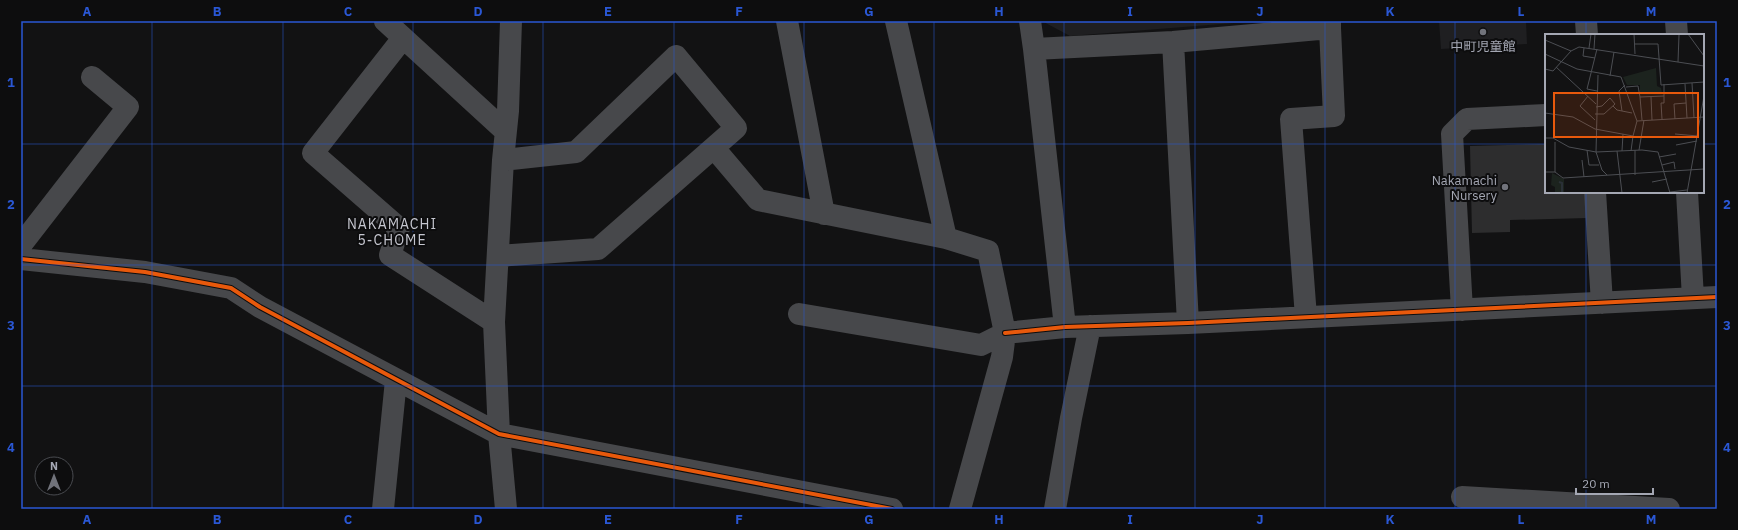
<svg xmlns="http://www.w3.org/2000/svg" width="1738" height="530" viewBox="0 0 1738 530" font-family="'IBM Plex Sans','Noto Sans JP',sans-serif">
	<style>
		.built { fill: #1f1f21 }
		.building { fill: #2d2d2e }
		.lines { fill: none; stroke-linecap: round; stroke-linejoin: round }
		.minor { stroke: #47484b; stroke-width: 22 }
		.cycleway-casing { stroke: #0d0d0e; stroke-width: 6 }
		.cycleway { stroke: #e8590c; stroke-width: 4 }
		.grid { fill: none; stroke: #2a57d4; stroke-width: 1; stroke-opacity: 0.55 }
		.poi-dot { fill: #71737b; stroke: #0d0d0e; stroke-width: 1.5 }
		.labels { text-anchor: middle; stroke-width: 4; stroke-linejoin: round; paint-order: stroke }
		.poi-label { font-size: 13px; fill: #a4a7b3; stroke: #0d0d0e }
		.neighbourhood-label { font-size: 14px; letter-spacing: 1px; fill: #c5c6cf; stroke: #0d0d0e }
		.inset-river { fill: none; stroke: #2a3037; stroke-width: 2 }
		.inset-road { fill: none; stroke: #4c4e53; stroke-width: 1 }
		.view { fill: #e8590c; fill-opacity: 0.15; stroke: #e8590c; stroke-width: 2 }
		.inset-edge { fill: none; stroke: #a4a7b3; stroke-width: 2 }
		.neatline { fill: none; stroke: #2a57d4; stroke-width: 1.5 }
		.grid-label { font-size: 13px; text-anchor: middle; font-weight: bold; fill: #2a57d4 }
	</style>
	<rect width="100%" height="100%" fill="#121213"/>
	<path class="built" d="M1042,21H1259L1070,36Z
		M1439,21H1526L1527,44L1441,49Z"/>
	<path class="building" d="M1546,144V192H1587V218L1510,220V232L1472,233L1470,146Z"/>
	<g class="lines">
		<path class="minor" d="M385,21L505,131
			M787,21L824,214
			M896,21L946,238L988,251L1005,333L1002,357L960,509
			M1030,21L1034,49
			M1586,21L1587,35
			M1676,21L1677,35
			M403,38L313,153L399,228L390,255L494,322
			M1173,42L1188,323
			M714,148L758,200L946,238
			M1595,192L1602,303
			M1687,192L1693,298
			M21,245L128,107L92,77
			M498,256L598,249L736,128L676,56L576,152L503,160
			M21,259L145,272L231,288L260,307L499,434L892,509
			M1462,310L1452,134L1467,119L1546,115
			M799,314L981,345L1005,333L1065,327L1188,323L1717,297
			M1306,317L1291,119L1334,116L1330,28
			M1065,327L1034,49L1173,42L1330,28V21
			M1462,497L1669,509
			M383,509L396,380
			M506,509L499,434L494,322L503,160L508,111L511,21
			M1055,509L1071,418L1090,326"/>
		<g class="cycleway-casing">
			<path id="cycleway" d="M21,259L145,272L231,288L260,307L499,434L892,509
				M1005,333L1065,327L1188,323L1717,297"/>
		</g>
		<use href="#cycleway" class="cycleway"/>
	</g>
	<path class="grid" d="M152,21V509M283,21V509M413,21V509M543,21V509M674,21V509M804,21V509M934,21V509M1064,21V509M1195,21V509M1325,21V509M1455,21V509M1586,21V35M21,144H1546M1703,144H1717M1586,192V509M21,265H1717M21,386H1717"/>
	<g class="poi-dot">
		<circle cx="1483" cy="32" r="4"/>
		<circle cx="1505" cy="187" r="4"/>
	</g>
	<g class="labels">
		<g class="poi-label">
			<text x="1483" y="51">中町児童館</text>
			<text x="1497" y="185" text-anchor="end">Nakamachi<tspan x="1497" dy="15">Nursery</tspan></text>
		</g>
		<g class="neighbourhood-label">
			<text x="392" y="229">NAKAMACHI<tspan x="392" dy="16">5-CHOME</tspan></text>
		</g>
	</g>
	<g transform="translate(1545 34)">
		<rect width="159" height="159" fill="#121213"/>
		<path d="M111,34L112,52L116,54L117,59L95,60V51H82L78,43ZM7,139L19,145V159H10V153L6,151Z" fill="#1c231e"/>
		<path class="inset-river" d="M14,148L17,149V159"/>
		<path class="inset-road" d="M89,0L90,20M115,0H142M143,0L159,22M0,2V15M0,6L26,17M90,10H113L116,51L159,48M39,14L38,22L50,24M44,14L46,0M49,15L50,0M52,15L42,55L52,57M0,20L32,35L76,43L92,87L88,102L50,95L28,83L0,79M133,28L134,1M11,33L51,70M0,35L8,37L26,17L34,13L159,32M53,41L51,118L57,136L62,141M65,42L69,18M147,49L149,84M140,50L142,84M81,53L93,52L95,63M43,62L35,72L50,86M106,63L107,86M68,72L72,76L87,79M77,77L74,57L80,51M50,80H59L70,70L65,64L57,72L51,73M117,85L116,69H119V62M130,85L129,70L141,69M97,86L95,63L119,62V50M92,87L159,83M130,100L153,102M0,104H8L24,113L51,118L97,116L113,118L125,159M131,111L152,107M42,116L44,131H54M90,116V141M94,116L99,86M72,117L77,159M77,117L78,100M86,117L88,102M114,123L131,120M37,126L39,143M117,131L129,128L130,135M0,138H10L18,144L159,135M10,138V108M107,148L122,145M125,158L142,156M90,159H104M142,159L159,62"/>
		<path class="view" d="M9,59H153V103H9Z"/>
		<rect width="159" height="159" class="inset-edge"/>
	</g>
	<rect width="1738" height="530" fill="none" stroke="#0d0d0e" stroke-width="44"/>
	<g transform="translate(54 476)"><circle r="19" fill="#0d0d0e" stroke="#494b50"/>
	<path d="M0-3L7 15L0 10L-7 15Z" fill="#71737b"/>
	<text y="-6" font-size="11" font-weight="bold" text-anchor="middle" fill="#a4a7b3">N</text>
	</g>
	<path d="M1576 488v6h77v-6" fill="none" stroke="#a4a7b3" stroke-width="2"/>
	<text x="1582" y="488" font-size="12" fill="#a4a7b3" stroke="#0d0d0e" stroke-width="3" paint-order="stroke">20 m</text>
	<rect x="22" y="22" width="1694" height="486" class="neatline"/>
	<g class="grid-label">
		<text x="87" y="16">A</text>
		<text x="217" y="16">B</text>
		<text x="348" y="16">C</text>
		<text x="478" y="16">D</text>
		<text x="608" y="16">E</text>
		<text x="739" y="16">F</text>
		<text x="869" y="16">G</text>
		<text x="999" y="16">H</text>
		<text x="1130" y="16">I</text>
		<text x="1260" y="16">J</text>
		<text x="1390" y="16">K</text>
		<text x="1521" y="16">L</text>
		<text x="1651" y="16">M</text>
		<text x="11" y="87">1</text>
		<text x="1727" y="87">1</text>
		<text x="11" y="209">2</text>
		<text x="1727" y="209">2</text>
		<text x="11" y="330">3</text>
		<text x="1727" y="330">3</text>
		<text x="11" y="452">4</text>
		<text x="1727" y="452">4</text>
		<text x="87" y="524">A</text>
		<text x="217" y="524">B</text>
		<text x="348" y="524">C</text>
		<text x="478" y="524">D</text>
		<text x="608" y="524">E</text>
		<text x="739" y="524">F</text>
		<text x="869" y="524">G</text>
		<text x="999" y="524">H</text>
		<text x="1130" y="524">I</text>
		<text x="1260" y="524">J</text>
		<text x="1390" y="524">K</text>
		<text x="1521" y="524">L</text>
		<text x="1651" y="524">M</text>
	</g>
</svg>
